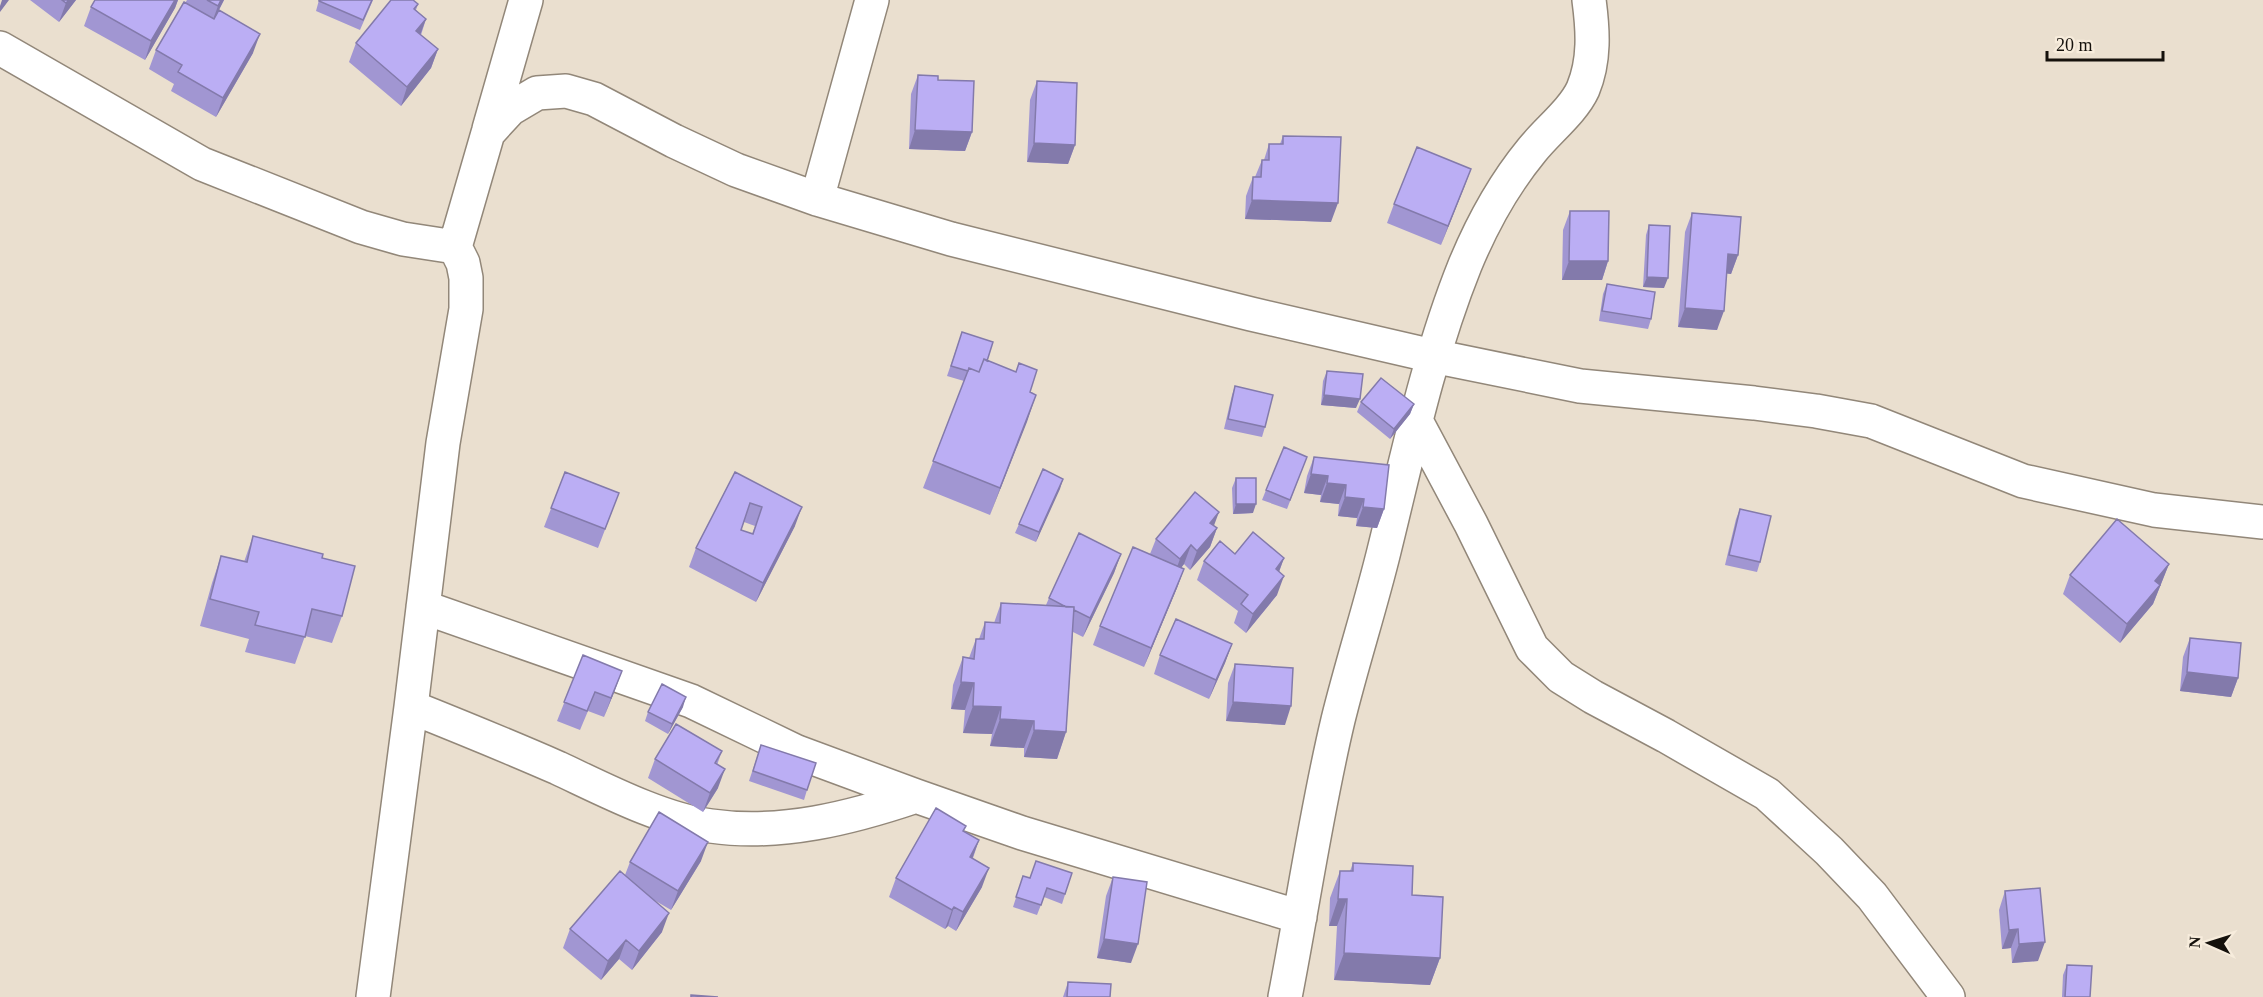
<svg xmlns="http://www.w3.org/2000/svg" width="2263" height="997" viewBox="0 0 2263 997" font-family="Georgia,serif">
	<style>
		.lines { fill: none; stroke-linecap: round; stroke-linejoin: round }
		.street-casing { stroke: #928779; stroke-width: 36 }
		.street { stroke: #fff; stroke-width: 33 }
		.wall { fill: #a196d2; fill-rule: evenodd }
		.shaded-wall { fill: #837aab }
		.building { fill: #bbaef4; stroke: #837aab; stroke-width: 1.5; fill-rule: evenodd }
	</style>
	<rect width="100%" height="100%" fill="#eadfcf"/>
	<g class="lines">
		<g class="street-casing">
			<path id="street" d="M0,48L202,164L361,227L403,239L455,247L463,263L466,278V309L443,443L411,707L373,997
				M489,129L526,0
				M817,199L872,0
				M455,247L488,133L510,109L537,93L566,91L594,99L674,141L736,170L817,199L951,239L1251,314L1433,356L1580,386L1754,403L1816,411L1871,421L2023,481L2154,510L2263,522
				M1415,419L1471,524L1532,648L1561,677L1593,697L1666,736L1767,794L1829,851L1872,896L1948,997
				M423,607L691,701L797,752L916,796L1022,833L1300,917
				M411,707C461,727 510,747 558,768C603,789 662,820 711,826C780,836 851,818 916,796
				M1285,997C1303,905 1316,812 1338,720C1352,663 1370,608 1384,551C1408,454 1428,357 1465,265C1482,224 1504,184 1532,150C1547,131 1573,111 1583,89C1595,60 1593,30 1589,0"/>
		</g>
		<use href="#street" class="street"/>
	</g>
	<path class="wall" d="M30,0H76L59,22Z
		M95,0H178L175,8L145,60L84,26L91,7Z
		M187,0H224L219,10L253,53L216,117L171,91L174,84L149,69L156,50Z
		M319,0H373L360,30L316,11Z
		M418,4L416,10L426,19L421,35L438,49L431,68L401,106L349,62L356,43Z
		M918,75L938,80L972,132L965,151L909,149L911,94Z
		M1037,81L1075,145L1068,164L1027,162L1030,100Z
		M1283,136L1331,222L1245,219L1246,196L1253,177H1255L1262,160H1264L1269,144H1280Z
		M1471,169L1441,245L1387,223L1394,204Z
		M1570,211L1608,261L1602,280H1562L1563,230Z
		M1692,213L1738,255L1731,274L1727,273L1717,330L1678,327L1685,232Z
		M1649,225L1664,288L1643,287L1646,235Z
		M1607,284L1651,319L1648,329L1599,321L1603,294Z
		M962,332L987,361L1030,392L1036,395L990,515L923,488L964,381L947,376Z
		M1327,371L1356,408L1321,405L1323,381Z
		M1235,386L1265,427L1262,437L1224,429L1232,395Z
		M1361,402L1414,404L1410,414L1390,439L1357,412Z
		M1307,457L1287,509L1262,500L1266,490Z
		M1314,457L1384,509L1377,528L1356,526L1357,518L1338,516L1339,504L1320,502L1321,495L1304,493L1307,476Z
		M565,472L619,493L598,548L544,527Z
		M735,472L795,526L756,602L689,567L696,548ZM744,522L755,526L752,534L741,530Z
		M1236,478L1253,513L1233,514L1232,488Z
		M1063,479L1036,542L1015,533L1019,524Z
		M1740,509L1760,562L1757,572L1725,565L1736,519Z
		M1214,526L1217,528L1210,547L1190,570L1184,564L1181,568L1184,569L1177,588L1144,667L1093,645L1100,626L1150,554L1156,539Z
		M253,536L322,558L342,616L332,643L305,636L295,664L245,652L249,639L200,626L212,583L221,556L244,562Z
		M1121,554L1114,573L1083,637L1073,632L1066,732L1057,759L1024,757V748L990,746L992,734L963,733L965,710L951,709L953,685L963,657L969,658L976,639H979L985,622L994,623L1001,603L1046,605L1049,598Z
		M1235,554L1284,558L1279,572L1277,595L1246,633L1234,623L1238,611L1197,580L1204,561Z
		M2169,564L2153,604L2120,643L2063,594L2070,575Z
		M2190,638L2238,678L2231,697L2180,691L2183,657Z
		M1232,644L1225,663L1209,699L1154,674L1160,655Z
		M583,655L615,690L604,717L588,711L580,730L557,721Z
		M1235,664L1285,725L1226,721L1228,683Z
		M683,707L668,734L645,721L648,712Z
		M761,745L807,790L804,800L749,781Z
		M722,751L717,765L718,788L703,812L648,778L655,759Z
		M964,831L979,840L973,858L982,887L956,931L948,926L945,929L889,897L896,878Z
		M701,861L671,910L654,900L662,932L632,970L619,959L601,980L563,948L570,929L625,875L630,862Z
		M1353,863L1412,895L1440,958L1430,985L1334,980L1337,926H1329L1330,898L1340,871H1350Z
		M1072,873L1062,904L1044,897L1037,915L1013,907L1023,876L1029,878Z
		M1113,877L1131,963L1097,958L1106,896Z
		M2005,891L2038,961L2012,963L2011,948L2002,949L1999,910Z
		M2067,965L2090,997H2062L2063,975Z
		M1068,982L1110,997H1063Z"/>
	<path class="shaded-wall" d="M2,0H9L0,12V6Z
		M69,0H76L59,22L66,3Z
		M175,0H178L175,8L145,60L151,41Z
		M221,0H224L211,25L218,6Z
		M426,19L419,38L416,31Z
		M260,34L253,53L216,117L223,98Z
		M438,49L431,68L401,106L407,87Z
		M915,130L972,132L965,151L909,149Z
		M1034,143L1075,145L1068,164L1027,162Z
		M1471,169L1464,188L1441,245L1448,226Z
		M1252,200L1338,203L1331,222L1245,219Z
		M1728,254L1738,255L1731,274L1721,273Z
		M1569,261H1608L1602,280H1562Z
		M1647,277L1668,278L1664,288L1643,287Z
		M1685,308L1724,311L1717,330L1678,327Z
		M1036,395L1027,422L990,515L1000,488Z
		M1324,395L1360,399L1356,408L1321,405Z
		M1414,404L1410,414L1390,439L1394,429Z
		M1311,474L1328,476L1321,495L1304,493Z
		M1063,479L1060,489L1036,542L1039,532Z
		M1327,483L1346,485L1339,504L1320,502Z
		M1345,497L1364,499L1357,518L1338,516Z
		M1236,504H1256L1253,513L1233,514Z
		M802,507L795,526L756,602L763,583Z
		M1363,507L1384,509L1377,528L1356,526Z
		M1219,512L1212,531L1210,523Z
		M1217,528L1210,547L1190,570L1197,551Z
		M1191,545L1184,564L1173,578L1180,559Z
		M1121,554L1114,573L1083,637L1090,618Z
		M1284,558L1277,577L1276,569Z
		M2169,564L2153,604L2120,643L2127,624L2155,581Z
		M1184,569L1177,588L1144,667L1151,648Z
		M1284,576L1277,595L1246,633L1253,614Z
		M1232,644L1225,663L1209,699L1216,680Z
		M622,671L615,690L604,717L611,698Z
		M2187,672L2238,678L2231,697L2180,691Z
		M961,682L974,683L965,710L951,709Z
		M686,697L683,707L668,734L672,724Z
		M1233,702L1291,706L1285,725L1226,721Z
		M973,706L1001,707L992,734L963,733Z
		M1000,719L1034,721L1024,748L990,746Z
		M1034,730L1066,732L1057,759L1024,757Z
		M725,769L718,788L703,812L710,793Z
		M979,840L972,859L970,857Z
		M708,842L701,861L671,910L678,891Z
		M989,868L982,887L956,931L963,912Z
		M1338,899H1347L1337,926H1329Z
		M954,907L948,926L945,929L952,910Z
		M669,913L662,932L632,970L639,951Z
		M2018,929L2011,948L2002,949L2009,930Z
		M1104,939L1138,944L1131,963L1097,958Z
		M626,940L619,959L601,980L608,961Z
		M2045,942L2038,961L2012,963L2019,944Z
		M1344,953L1440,958L1430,985L1334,980Z"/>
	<path class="building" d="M62,0H69L66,3Z
		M95,0H175L151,41L91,7Z
		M207,0H221L218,6Z
		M319,0H372L363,20L319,1Z
		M391,0H413L418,4L414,9L426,19L416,31L438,49L407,87L356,43Z
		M184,2L214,19L219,10L260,34L223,98L178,72L182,65L156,50Z
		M918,75L938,76V80L974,81L972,132L915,130Z
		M1037,81L1077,83L1075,145L1034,143Z
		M1283,136L1341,137L1338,203L1252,200L1253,177H1261L1262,160H1269V144H1283Z
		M1417,147L1471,169L1448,226L1394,204Z
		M1570,211H1609L1608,261H1569Z
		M1692,213L1741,217L1738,255L1728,254L1724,311L1685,308Z
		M1649,225L1670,226L1668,278L1647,277Z
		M1607,284L1655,292L1651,319L1602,311Z
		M962,332L993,342L987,361L984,359L979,372L969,368L968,371L951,366Z
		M984,359L1016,372L1019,363L1037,370L1030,392L1036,395L1000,488L933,461L969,368L979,372Z
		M1327,371L1363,374L1360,399L1324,395Z
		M1381,378L1414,404L1394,429L1361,402Z
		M1235,386L1273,395L1265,427L1228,419Z
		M1284,447L1307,457L1290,500L1266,490Z
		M1314,457L1389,465L1384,509L1363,507L1364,499L1345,497L1346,485L1327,483L1328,476L1311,474Z
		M1043,469L1063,479L1039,532L1019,524Z
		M565,472L619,493L605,529L551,508Z
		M735,472L802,507L763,583L696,548ZM750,503L762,507L753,534L741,530Z
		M1236,478H1256V504H1236Z
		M1195,492L1219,512L1210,523L1217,528L1197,551L1191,545L1180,559L1156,539Z
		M1740,509L1771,516L1760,562L1729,555Z
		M2117,519L2169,564L2155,581L2160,585L2127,624L2070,575Z
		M1253,532L1284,558L1276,569L1284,576L1253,614L1241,604L1248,595L1204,561L1220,541L1235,554Z
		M1079,533L1121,554L1090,618L1074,610V607H1066L1049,598Z
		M253,536L323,554L322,558L355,566L342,616L312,609L305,637L255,625L259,612L210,599L221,556L247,562Z
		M1133,547L1184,569L1151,648L1100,626Z
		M1001,603L1074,607L1066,732L1034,730V721L1000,719L1001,707L973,706L974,683L961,682L963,657L974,659L976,639H984L985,622L1000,623Z
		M1176,619L1232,644L1216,680L1160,655Z
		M2190,638L2241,643L2238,678L2187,672Z
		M583,655L622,671L611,698L595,692L587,711L564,702Z
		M1235,664L1293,668L1291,706L1233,702Z
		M662,684L686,697L672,724L648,712Z
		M676,724L722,751L715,763L725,769L710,793L655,759Z
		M761,745L816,763L807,790L753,771Z
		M936,808L966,826L963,831L979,840L970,857L989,868L963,912L954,907L952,910L896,878Z
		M659,812L708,842L678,891L630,862Z
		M1036,861L1072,873L1065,894L1047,888L1041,905L1016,897L1023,876L1030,878Z
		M1353,863L1413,866L1412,895L1443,897L1440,958L1344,953L1347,899H1338L1340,871H1353Z
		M620,871L669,913L639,951L626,940L608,961L570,929Z
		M1113,877L1147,882L1138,944L1104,939Z
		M2040,888L2045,942L2019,944L2018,929L2009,930L2005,891Z
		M2067,965L2092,966L2090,997H2065Z
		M1068,982L1111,984L1110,997H1067Z
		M691,995L718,997H691Z"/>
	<g transform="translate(2209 943) rotate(273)" stroke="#f7ecdc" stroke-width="4.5" paint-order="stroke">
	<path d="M0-4.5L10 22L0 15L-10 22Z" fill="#15110c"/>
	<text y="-9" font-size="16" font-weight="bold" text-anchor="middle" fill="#15110c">N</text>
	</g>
	<path d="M2047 51v9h116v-9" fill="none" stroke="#15110c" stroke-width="3"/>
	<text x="2056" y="51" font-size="18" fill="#15110c" stroke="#f7ecdc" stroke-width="4.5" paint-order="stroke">20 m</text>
</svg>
